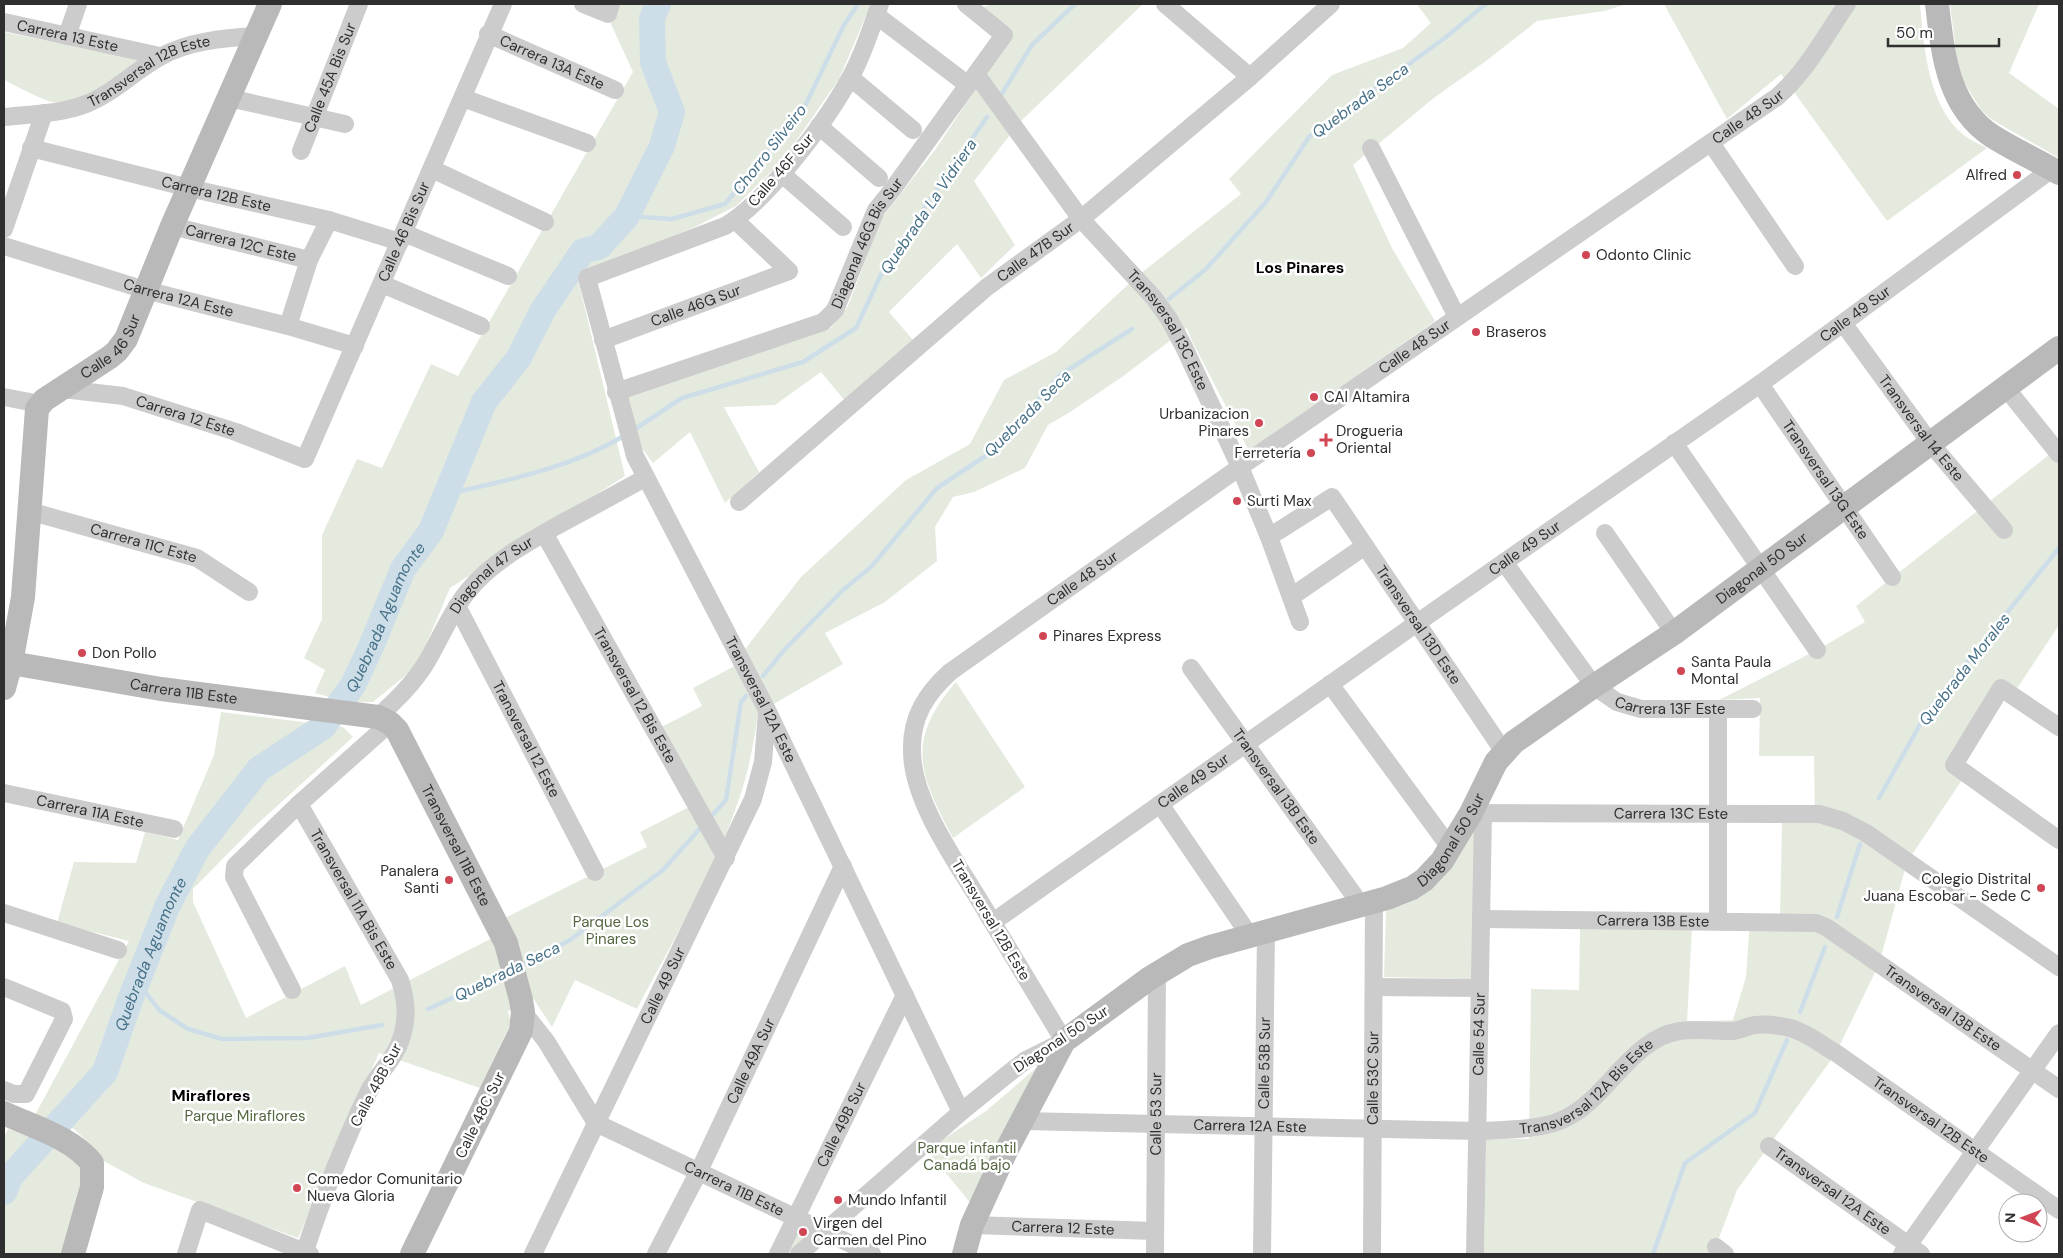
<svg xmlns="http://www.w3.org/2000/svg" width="2063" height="1258" viewBox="0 0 2063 1258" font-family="'DM Sans',sans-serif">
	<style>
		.green { fill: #e5eade }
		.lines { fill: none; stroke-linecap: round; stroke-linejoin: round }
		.stream { stroke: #cddee8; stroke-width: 4.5 }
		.river { stroke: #cddee8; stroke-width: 26 }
		.street { stroke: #ccc; stroke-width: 18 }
		.secondary { stroke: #b9b9b9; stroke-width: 24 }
		.poi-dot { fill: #d14655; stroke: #fff; stroke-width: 2 }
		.labels { text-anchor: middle; stroke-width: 5; stroke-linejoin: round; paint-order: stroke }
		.street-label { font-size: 15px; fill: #2f2f2f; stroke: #fff }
		.poi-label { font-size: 15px; fill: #2f2f2f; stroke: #fff; text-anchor: start }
		.park-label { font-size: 15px; fill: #546641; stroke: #fff }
		.water-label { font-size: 16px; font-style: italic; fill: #467188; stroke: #fff }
		.neighbourhood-label { font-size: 16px; font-weight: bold; fill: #000; stroke: #fff }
	</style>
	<rect width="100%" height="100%" fill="#fff"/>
	<path class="green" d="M620,4H871L839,79L783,160L736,206L695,227L577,275L625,476L450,588L417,666L373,702H347L315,693L325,670L304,658L322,619V535L357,459L382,468L431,364L458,376L633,72L611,24Z
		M993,4H1143L1021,121L974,181L1015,245L981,278L957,244L889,312L913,340L845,401L821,372L775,405L724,407L759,472L725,503L690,432L653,463L641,447L625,395L831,328L848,306L881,219L935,150L1012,34L983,7Z
		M1420,4H1627L1604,11L1537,21L1486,61L1435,97L1353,165L1392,248L1435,321L1249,451L1192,341L1187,328L1122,377L1070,412L1048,425L1025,468L974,492L953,497L935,527L937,561L885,602L825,633L843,664L758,713C754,742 749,771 739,799C714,873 673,940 637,1009L575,980L552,1027L533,998L508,1011L511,1023L480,1088L379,1053L298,1238L144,1183L100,1159L91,1145L74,1129L35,1115L129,941L57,923L74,862L136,863L145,832L178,840L214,755L221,712L343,727L353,737L254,827L193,889V902L246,1018L345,966L361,1005L502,933L497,922L647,847L640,832L695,804L654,731L702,706L693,688L742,662L739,657L801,577L906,480L970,444L1004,380L1056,352L1135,278L1241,194L1229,179L1332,75L1403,48L1431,23L1418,6Z
		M1664,4H1920C1924,46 1927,98 1958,130C1966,138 1977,143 1987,148L1887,221L1781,74L1727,119Z
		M1950,4H2039L2009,73L2059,109V158L1991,119L1981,110L1964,82L1957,59Z
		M4,32L144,60C123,73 79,106 53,102C44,101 14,85 4,80Z
		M2059,447V625L2012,696L2001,689L1954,765L1966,774L1907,862L1879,964L1836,1053L1737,1190L1713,1254H1484L1486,1138L1529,1139L1531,989L1579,990L1580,929L1692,927L1687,1022L1733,1020L1746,977L1750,921L1780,922L1782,821L1815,819L1814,756H1759L1760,698L1719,700L1817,650L1865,622L1856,606Z
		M956,682L1025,787L953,838C919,775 905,740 956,682Z
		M1478,823L1473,979L1384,977L1386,909C1437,901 1455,863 1478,823Z
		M1041,1064L973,1206L927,1150L986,1111Z
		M8,1129L68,1149L81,1165L82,1196L62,1254H4V1137Z
		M797,1227L812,1234L788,1254H784Z"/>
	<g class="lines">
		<path class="stream" d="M1001,95L1032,45L1075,4
			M627,216L672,219L725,204L803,110L844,25L858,4
			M1169,299L1206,269L1266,202L1309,137L1446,37L1486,4
			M632,431L682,398L803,362L856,328L886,264L987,117
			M447,494C505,481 574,467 625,435
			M763,676L785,649L843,590L871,567L937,488L990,453L1060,375L1132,329
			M1879,798L1927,712L2059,548
			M708,820L726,800L741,702L746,696
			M1837,917L1860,844
			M521,966L570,940L663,870L703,825
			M137,981L159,1010L188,1029L222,1039L307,1038L382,1025
			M428,1009L507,973
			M1800,1012L1825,947
			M1653,1254L1685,1163L1755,1113L1787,1040"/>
		<path class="river" id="s1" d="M4,1192L10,1177L105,1072L130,1000L167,907L197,849L259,769L323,727L353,685L370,649L403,569L431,531L484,402L518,359L543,310L583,251L599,247L627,216L662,146L672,112L653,62L652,18L658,4"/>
		<g class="street">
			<path d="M583,4L608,14L611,4"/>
			<path id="s2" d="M880,4C871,28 863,56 850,78C826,122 767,201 725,226L587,278L635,456L767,710L961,1112"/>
			<path d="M1165,4L1250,77"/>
			<path d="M876,15L968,85"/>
			<path id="s3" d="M4,22L160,56"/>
			<path id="s4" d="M488,34L615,90"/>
			<path d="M67,36L78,4"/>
			<path id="s5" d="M976,74L1081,219L1154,298L1169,319L1184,347L1240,467L1269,537L1300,622"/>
			<path d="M851,78L913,130"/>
			<path d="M229,98L345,124"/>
			<path d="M463,98L587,143"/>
			<path id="s6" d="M4,117C31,114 60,114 86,104C114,93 134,71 160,57C188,41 225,38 256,36"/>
			<path d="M819,126L879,178"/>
			<path d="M1711,143L1795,266"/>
			<path id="s7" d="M31,148L189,188L329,220L400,242"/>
			<path d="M1371,148L1457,317"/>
			<path id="s8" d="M301,151L359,4"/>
			<path d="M432,169L545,222"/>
			<path d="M782,174L843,227"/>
			<path id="s9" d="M172,226L309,260"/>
			<path d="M4,229L44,113"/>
			<path d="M404,233L508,276"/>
			<path id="s10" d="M4,246L145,290L288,326L355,346"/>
			<path d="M382,284L481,326"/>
			<path id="s11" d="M1843,323L1931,444L2004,530"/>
			<path d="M288,326L309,260L329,220"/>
			<path id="s12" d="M603,340L789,271L735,220"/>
			<path id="s13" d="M1760,384L1892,577"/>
			<path d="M2006,388L2059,454"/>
			<path id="s14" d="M63,389L123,396L236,432L305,459L503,4"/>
			<path id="s15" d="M616,392L823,322L835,310L876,210L892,190L1004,35L966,4"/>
			<path d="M4,397L40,404"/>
			<path d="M1674,443L1817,650"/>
			<path id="s16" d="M739,502L987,287L1081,219L1250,77L1331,4"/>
			<path id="s17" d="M29,511L197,558L249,592"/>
			<path id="s18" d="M544,533L726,858"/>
			<path d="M1605,533L1674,633"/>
			<path id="s19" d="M1269,537L1332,497L1504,752"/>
			<path id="s20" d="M1504,562L1594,686L1617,702L1641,709H1753"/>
			<path d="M1291,597L1365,546"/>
			<path id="s21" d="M457,606L595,872"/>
			<path id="s22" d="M1191,668L1361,905"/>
			<path d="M1330,684L1451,849"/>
			<path d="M1718,709V921"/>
			<path id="s23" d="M378,717C396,700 413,684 426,663C440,640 450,613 468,591C492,561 529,542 562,523C590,508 618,493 645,478"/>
			<path d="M2059,727L2001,688L1954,765L2059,840"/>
			<path id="s24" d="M4,793L174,829"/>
			<path id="s25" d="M299,804L400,980C406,999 408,1016 402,1036C396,1058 379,1072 369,1091C343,1144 322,1199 304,1254"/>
			<path d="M1160,804L1250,936"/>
			<path id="s26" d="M1471,813L1819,814L1843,821L1866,833L2059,967"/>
			<path d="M4,913L118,950"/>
			<path id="s27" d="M1481,919L1816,923L1826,927L2059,1089"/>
			<path id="s28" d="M993,922L1417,623L1760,384L2052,169"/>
			<path d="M4,987L62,1011L64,1019L26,1094H14L4,1090"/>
			<path d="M1374,987L1480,988"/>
			<path d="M292,990L234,877L235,866L299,804L390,723"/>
			<path id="s29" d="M523,1012L546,1041L596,1123L872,1254"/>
			<path id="s30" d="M1022,1121L1477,1131C1501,1130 1543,1130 1564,1119C1598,1103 1616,1068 1646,1046C1675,1024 1699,1031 1733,1031C1741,1030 1748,1026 1755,1025C1764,1024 1776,1025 1785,1027C1803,1030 1820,1044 1836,1053L2059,1210"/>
			<path id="s31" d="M1769,1146L1921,1254"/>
			<path id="s32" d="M972,1225L1155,1231"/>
			<path d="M1716,1247L1725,1254"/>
			<path d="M186,1254L200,1210L310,1254"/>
			<path id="s33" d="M533,1254L753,799L763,762L767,712"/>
			<path id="s34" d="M656,1254L699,1171L843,866"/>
			<path id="s35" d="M778,1254L905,995"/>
			<path id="s36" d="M799,1254L961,1112L1009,1073L1026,1060L1064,1041C1037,996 1010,952 984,908C958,864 912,802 912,751C911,717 926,694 950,672L1240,467L1777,97C1806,72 1825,36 1847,4"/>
			<path id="s37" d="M1155,1254L1157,974"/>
			<path id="s38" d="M1262,1254L1266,931"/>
			<path id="s39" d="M1372,1254L1374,901"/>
			<path id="s40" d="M1475,1254L1483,813"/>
			<path d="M1902,1254L2059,1033"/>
		</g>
		<g class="secondary">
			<path d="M1937,4C1943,53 1947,106 1992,136C2014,150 2037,160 2059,173"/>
			<path id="s41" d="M11,663L161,689L378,717L390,723L397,730L506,943L521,1000L523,1012L521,1031L412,1254"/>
			<path id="s42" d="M4,688L11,663L23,597L37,409L44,400L110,357L117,351L126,339L172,226L270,4"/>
			<path d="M4,1113C33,1127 71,1137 92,1163V1187L73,1254"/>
			<path id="s43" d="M964,1254L972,1225L1006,1151L1064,1041L1150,978L1188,955L1210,947L1387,898L1412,888L1424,880L1442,861L1471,813L1496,762L1514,742L1594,686L1674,633L2059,348"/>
		</g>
	</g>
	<g class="poi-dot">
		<circle cx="2017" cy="175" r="5"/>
		<circle cx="1586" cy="255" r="5"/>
		<circle cx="1476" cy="332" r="5"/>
		<circle cx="1314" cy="397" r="5"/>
		<circle cx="1259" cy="423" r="5"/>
		<path d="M1323.5 432.5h5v5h5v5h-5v5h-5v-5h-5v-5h5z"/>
		<circle cx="1311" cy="453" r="5"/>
		<circle cx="1237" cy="501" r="5"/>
		<circle cx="1043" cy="636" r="5"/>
		<circle cx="82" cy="653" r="5"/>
		<circle cx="1681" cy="671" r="5"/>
		<circle cx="449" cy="880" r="5"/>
		<circle cx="2041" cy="888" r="5"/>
		<circle cx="297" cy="1188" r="5"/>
		<circle cx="838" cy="1200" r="5"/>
		<circle cx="803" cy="1232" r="5"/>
	</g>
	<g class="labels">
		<g class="street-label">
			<text dy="5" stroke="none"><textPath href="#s3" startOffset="65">Carrera 13 Este</textPath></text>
			<text dy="5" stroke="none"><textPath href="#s4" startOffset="70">Carrera 13A Este</textPath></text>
			<text dy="5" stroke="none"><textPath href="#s6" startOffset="155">Transversal 12B Este</textPath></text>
			<text dy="5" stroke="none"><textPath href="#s8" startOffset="79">Calle 45A Bis Sur</textPath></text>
			<text dy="5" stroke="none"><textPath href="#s36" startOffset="1734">Calle 48 Sur</textPath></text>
			<text transform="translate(781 170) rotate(-49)" y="5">Calle 46F Sur</text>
			<text dy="5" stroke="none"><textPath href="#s7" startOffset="191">Carrera 12B Este</textPath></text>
			<text dy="5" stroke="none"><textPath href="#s14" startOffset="501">Calle 46 Bis Sur</textPath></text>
			<text dy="5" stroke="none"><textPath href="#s9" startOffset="71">Carrera 12C Este</textPath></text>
			<text dy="5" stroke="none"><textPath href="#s15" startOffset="310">Diagonal 46G Bis Sur</textPath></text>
			<text dy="5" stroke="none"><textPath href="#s16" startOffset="388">Calle 47B Sur</textPath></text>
			<text dy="5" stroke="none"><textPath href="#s10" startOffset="182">Carrera 12A Este</textPath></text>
			<text dy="5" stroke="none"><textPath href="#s12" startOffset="99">Calle 46G Sur</textPath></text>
			<text dy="5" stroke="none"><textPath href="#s28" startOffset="1055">Calle 49 Sur</textPath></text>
			<text dy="5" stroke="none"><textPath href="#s5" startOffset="321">Transversal 13C Este</textPath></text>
			<text dy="5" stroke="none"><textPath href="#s42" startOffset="380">Calle 46 Sur</textPath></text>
			<text dy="5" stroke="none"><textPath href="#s36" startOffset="1329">Calle 48 Sur</textPath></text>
			<text dy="5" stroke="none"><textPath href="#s14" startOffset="126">Carrera 12 Este</textPath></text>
			<text dy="5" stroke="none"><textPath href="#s11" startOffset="131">Transversal 14 Este</textPath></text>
			<text dy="5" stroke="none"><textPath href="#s13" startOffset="116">Transversal 13G Este</textPath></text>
			<text dy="5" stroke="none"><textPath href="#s17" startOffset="119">Carrera 11C Este</textPath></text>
			<text dy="5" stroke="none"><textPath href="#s28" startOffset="650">Calle 49 Sur</textPath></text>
			<text dy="5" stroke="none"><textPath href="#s43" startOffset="1104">Diagonal 50 Sur</textPath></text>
			<text dy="5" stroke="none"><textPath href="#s23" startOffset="184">Diagonal 47 Sur</textPath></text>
			<text dy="5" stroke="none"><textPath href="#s36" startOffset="924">Calle 48 Sur</textPath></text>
			<text dy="5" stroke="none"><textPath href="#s19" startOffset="229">Transversal 13D Este</textPath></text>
			<text dy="5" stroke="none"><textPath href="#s41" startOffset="175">Carrera 11B Este</textPath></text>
			<text dy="5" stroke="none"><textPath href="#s18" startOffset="186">Transversal 12 Bis Este</textPath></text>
			<text dy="5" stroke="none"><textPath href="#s2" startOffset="881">Transversal 12A Este</textPath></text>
			<text dy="5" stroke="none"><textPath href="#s20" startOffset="235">Carrera 13F Este</textPath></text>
			<text dy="5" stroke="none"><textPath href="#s21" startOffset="150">Transversal 12 Este</textPath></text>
			<text dy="5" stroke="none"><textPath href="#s28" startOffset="245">Calle 49 Sur</textPath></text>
			<text dy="5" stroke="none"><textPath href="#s22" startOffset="146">Transversal 13B Este</textPath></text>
			<text dy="5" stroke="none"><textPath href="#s24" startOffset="88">Carrera 11A Este</textPath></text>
			<text dy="5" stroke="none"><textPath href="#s26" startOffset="200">Carrera 13C Este</textPath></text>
			<text dy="5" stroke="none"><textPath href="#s43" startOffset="684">Diagonal 50 Sur</textPath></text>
			<text dy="5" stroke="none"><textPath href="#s41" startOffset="524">Transversal 11B Este</textPath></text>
			<text dy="5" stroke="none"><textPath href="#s25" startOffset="110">Transversal 11A Bis Este</textPath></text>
			<text transform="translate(991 920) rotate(59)" y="5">Transversal 12B Este</text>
			<text dy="5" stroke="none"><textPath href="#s27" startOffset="172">Carrera 13B Este</textPath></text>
			<text dy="5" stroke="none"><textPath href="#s33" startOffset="298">Calle 49 Sur</textPath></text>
			<text dy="5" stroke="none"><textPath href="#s27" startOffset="488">Transversal 13B Este</textPath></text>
			<text dy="5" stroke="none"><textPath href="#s40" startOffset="220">Calle 54 Sur</textPath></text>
			<text transform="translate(1061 1039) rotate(-33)" y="5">Diagonal 50 Sur</text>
			<text dy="5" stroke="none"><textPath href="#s34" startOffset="215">Calle 49A Sur</textPath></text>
			<text dy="5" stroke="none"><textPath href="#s38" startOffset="191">Calle 53B Sur</textPath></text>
			<text dy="5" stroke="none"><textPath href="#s39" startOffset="176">Calle 53C Sur</textPath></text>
			<text dy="5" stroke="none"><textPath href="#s30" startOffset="579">Transversal 12A Bis Este</textPath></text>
			<text transform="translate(376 1085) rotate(-62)" y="5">Calle 48B Sur</text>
			<text dy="5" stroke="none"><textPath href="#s37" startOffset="140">Calle 53 Sur</textPath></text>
			<text transform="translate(480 1115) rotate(-64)" y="5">Calle 48C Sur</text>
			<text dy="5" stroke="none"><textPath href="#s30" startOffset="971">Transversal 12B Este</textPath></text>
			<text dy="5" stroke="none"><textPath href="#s35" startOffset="144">Calle 49B Sur</textPath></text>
			<text dy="5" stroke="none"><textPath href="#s30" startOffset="228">Carrera 12A Este</textPath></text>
			<text dy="5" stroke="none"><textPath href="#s29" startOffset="286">Carrera 11B Este</textPath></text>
			<text dy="5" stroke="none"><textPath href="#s31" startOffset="78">Transversal 12A Este</textPath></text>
			<text dy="5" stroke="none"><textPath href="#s32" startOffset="91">Carrera 12 Este</textPath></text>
		</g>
		<g class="poi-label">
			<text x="2007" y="180" text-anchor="end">Alfred</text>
			<text x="1596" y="260">Odonto Clinic</text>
			<text x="1486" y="337">Braseros</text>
			<text x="1324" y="402">CAI Altamira</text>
			<text x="1249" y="419" text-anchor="end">Urbanizacion<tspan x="1249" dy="17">Pinares</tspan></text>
			<text x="1336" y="436">Drogueria<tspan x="1336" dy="17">Oriental</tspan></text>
			<text x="1301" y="458" text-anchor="end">Ferretería</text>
			<text x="1247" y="506">Surti Max</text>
			<text x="1053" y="641">Pinares Express</text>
			<text x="92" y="658">Don Pollo</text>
			<text x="1691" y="667">Santa Paula<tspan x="1691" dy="17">Montal</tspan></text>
			<text x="439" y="876" text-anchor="end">Panalera<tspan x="439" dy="17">Santi</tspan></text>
			<text x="2031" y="884" text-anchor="end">Colegio Distrital<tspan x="2031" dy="17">Juana Escobar - Sede C</tspan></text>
			<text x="307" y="1184">Comedor Comunitario<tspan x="307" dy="17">Nueva Gloria</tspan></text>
			<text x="848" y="1205">Mundo Infantil</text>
			<text x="813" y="1228">Virgen del<tspan x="813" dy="17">Carmen del Pino</tspan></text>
		</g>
		<g class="park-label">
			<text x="611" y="927">Parque Los<tspan x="611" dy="17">Pinares</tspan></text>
			<text x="245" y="1121">Parque Miraflores</text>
			<text x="967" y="1153">Parque infantil<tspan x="967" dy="17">Canadá bajo</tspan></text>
		</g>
		<g class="water-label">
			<text transform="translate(1360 100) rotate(-36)" y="6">Quebrada Seca</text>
			<text transform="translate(769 149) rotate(-52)" y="6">Chorro Silveiro</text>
			<text transform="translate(928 206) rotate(-56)" y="6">Quebrada La Vidriera</text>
			<text transform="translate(1027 413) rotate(-45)" y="6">Quebrada Seca</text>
			<text dy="6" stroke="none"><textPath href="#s1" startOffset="704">Quebrada Aguamonte</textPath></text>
			<text transform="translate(1964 669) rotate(-52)" y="6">Quebrada Morales</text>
			<text dy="6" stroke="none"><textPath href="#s1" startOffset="284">Quebrada Aguamonte</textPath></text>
			<text transform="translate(507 971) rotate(-26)" y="6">Quebrada Seca</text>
		</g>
		<g class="neighbourhood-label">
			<text x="1300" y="273">Los Pinares</text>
			<text x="211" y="1101">Miraflores</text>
		</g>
	</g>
	<rect width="2063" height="1258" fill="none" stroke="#2f2f2f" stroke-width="10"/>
	<g transform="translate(2023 1218) rotate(271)"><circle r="24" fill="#ffffff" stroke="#acacac"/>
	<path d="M0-4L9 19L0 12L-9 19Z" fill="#d14655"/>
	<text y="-8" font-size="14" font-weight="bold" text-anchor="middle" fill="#2f2f2f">N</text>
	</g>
	<path d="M1888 38v8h111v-8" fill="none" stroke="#2f2f2f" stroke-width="2.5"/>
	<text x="1896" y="38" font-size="15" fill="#2f2f2f" stroke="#ffffff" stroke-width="4" paint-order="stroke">50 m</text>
</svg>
